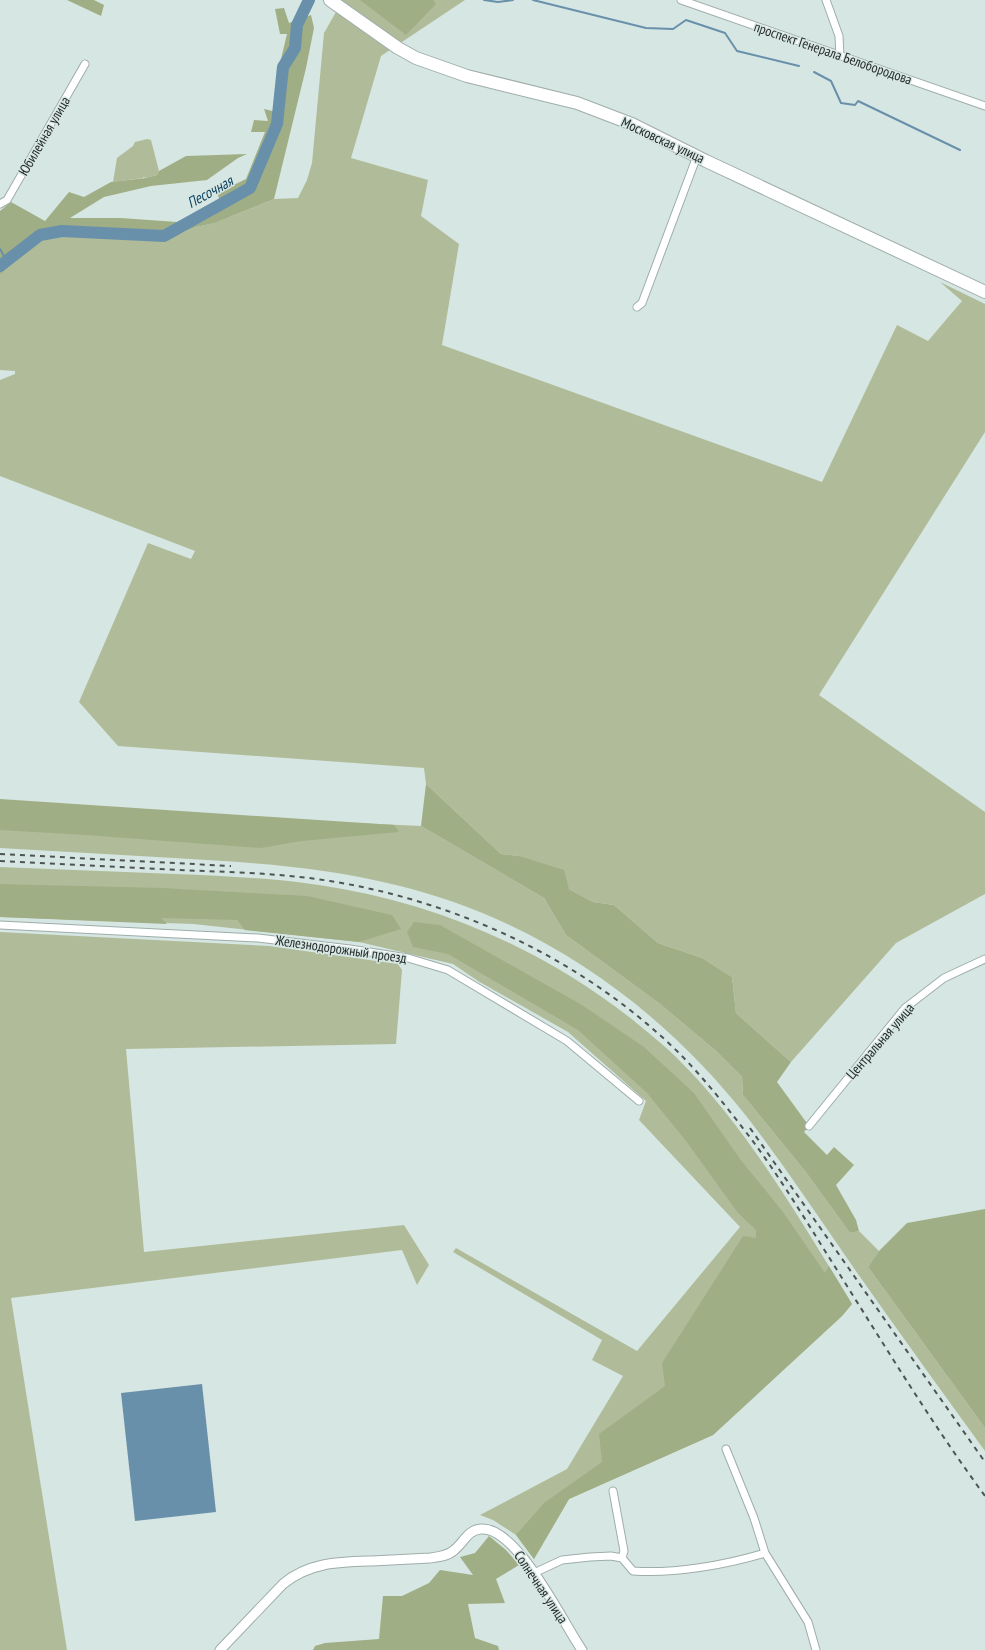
<svg xmlns="http://www.w3.org/2000/svg" width="985" height="1650" viewBox="0 0 985 1650" font-family="'PT Sans Narrow',sans-serif">
	<style>
		.green { fill: #b0bc99 }
		.forest { fill: #a0ae85 }
		.water { fill: #6990ab }
		.lines { fill: none; stroke-linecap: round; stroke-linejoin: round }
		.stream { stroke: #6990ab; stroke-width: 2 }
		.river { stroke: #6990ab; stroke-width: 12 }
		.minor-casing { stroke: #9eadaa; stroke-width: 9 }
		.tertiary-casing { stroke: #9eadaa; stroke-width: 11 }
		.primary-casing { stroke: #9eadaa; stroke-width: 14 }
		.minor { stroke: #fff; stroke-width: 7 }
		.tertiary { stroke: #fff; stroke-width: 9 }
		.primary { stroke: #fff; stroke-width: 12 }
		.rail { stroke: #4d5554; stroke-width: 2; stroke-dasharray: 5 5; stroke-linecap: butt }
		.labels { text-anchor: middle; stroke-width: 3; stroke-linejoin: round; paint-order: stroke }
		.street-label { font-size: 14px; fill: #242a29; stroke: #d6e6e3 }
		.water-label { font-size: 15px; font-style: italic; fill: #0c3f5c; stroke: #d6e6e3 }
	</style>
	<rect width="100%" height="100%" fill="#d6e6e3"/>
	<path class="green" d="M329,0H465L381,56L351,158L428,180L421,216L459,244L442,345L822,482L897,325L928,341L962,301L940,282L985,304V432L819,695L985,812V894L896,943L791,1062L736,1013L732,977L702,958L658,943L614,905L593,902L569,889L519,856L501,854L426,784L424,768L118,746L79,702L148,543L191,559L195,551L0,476V380L15,374V371L0,370V275L25,253L45,239L78,236L164,239L196,227L215,223L274,199L298,198L307,180L312,163L324,33L336,12L330,6Z
		M147,139L151,140L159,171L157,175L146,178L143,177V178L113,182L117,158L133,146L135,142Z
		M0,801L164,814L421,826L544,898L566,935L660,1004L715,1050L742,1077L743,1095L805,1171L850,1233L859,1231L879,1251L868,1267L985,1428V1451C940,1389 895,1327 851,1264C817,1215 784,1165 747,1117C658,1004 537,919 396,885C323,867 248,862 174,858C116,855 58,851 0,848Z
		M0,867C58,869 117,872 175,874C223,876 271,878 319,885C435,902 541,948 633,1020C647,1032 663,1044 676,1057C748,1128 799,1218 852,1304L842,1316L713,1435L569,1499L534,1559L516,1535L493,1520L480,1515L567,1469L623,1376L592,1360L602,1340L453,1252L456,1248L637,1351L740,1227L639,1120L646,1101L568,1032L478,981L453,964L359,942L193,924L0,917Z
		M0,932L269,946L398,964L402,970L396,1044L126,1049L144,1252L404,1225L429,1265L417,1285L402,1250L11,1298L67,1650H0Z"/>
	<path class="forest" d="M67,0H94L104,5L101,16Z
		M360,0H433L436,4L406,35Z
		M284,8L289,23L311,15L314,28L306,68L274,199L215,223L196,227L164,239L78,236L45,239L25,253L0,275V211L11,202L45,221L69,192L84,197L111,182L146,178L157,175L159,171L186,156L247,154L238,158L207,180L151,186L104,197L70,218H121L177,222L223,208L217,193L246,179L265,132H251L254,120L268,121L264,109L281,113L286,75L280,63L287,34H280L275,9Z
		M426,784L501,854L519,856L564,870L569,889L593,902L614,905L658,943L702,958L732,977L736,1013L791,1062L777,1082L809,1126L804,1132L827,1155L834,1147L854,1165L836,1185L856,1220L859,1231L850,1233L805,1171L743,1095L742,1077L715,1050L660,1004L566,935L544,898L421,826Z
		M0,799L394,825L399,832L302,841L261,848L85,835L0,830Z
		M0,884L163,888L307,896L392,915L401,929L359,942L245,930L237,920L161,918L167,924L0,917Z
		M414,922L440,925L582,1005L644,1047L694,1093L740,1159L783,1212L825,1273L829,1266L852,1304L842,1316L713,1435L569,1499L534,1559L516,1535L544,1503L602,1462L599,1434L665,1386L662,1363L743,1236L756,1238V1230L738,1213L686,1141L647,1093L578,1030L448,954L413,947L407,932Z
		M985,1209V1428L868,1267L879,1251L907,1223Z
		M489,1536L506,1550L519,1565L496,1579L505,1603L468,1604L475,1638L498,1646L499,1650H313L315,1646L325,1643L379,1639L383,1596H402L429,1583L440,1570L473,1575L460,1557L475,1553Z"/>
	<path class="water" d="M202,1384L216,1512L135,1521L121,1393Z"/>
	<g class="lines">
		<path class="stream" d="M484,0L498,2L513,0
			M533,0L646,28L673,29L686,20L725,33L737,51L799,66
			M814,72L831,81L841,103L855,105L858,101L960,150
			M0,249L6,260"/>
		<path class="river" d="M0,266L40,235L62,231L164,236L250,188L277,124L283,67L295,48L297,25L309,0"/>
		<g class="minor-casing">
			<path id="minor" d="M681,0L985,106
				M826,0L839,36L840,56
				M0,204L7,200L85,64
				M637,307L642,303L697,156
				M0,925L258,938L350,949L408,958L448,970L567,1041L639,1101
				M809,1126L905,1008L944,978L985,959
				M726,1449L754,1518L765,1553L808,1622L816,1650
				M613,1491L624,1551L622,1558
				M534,1573L562,1560L590,1557L611,1556L622,1558L633,1571C674,1574 725,1565 765,1553"/>
		</g>
		<g class="tertiary-casing">
			<path id="tertiary" d="M220,1650L283,1584C309,1562 340,1562 372,1561C392,1560 411,1559 430,1558C438,1557 447,1556 453,1551C464,1543 467,1530 481,1529C517,1526 563,1623 582,1650"/>
		</g>
		<g class="primary-casing">
			<path id="primary" d="M330,0L398,48L416,58L467,76L577,103L632,124L706,161L985,292"/>
		</g>
		<use href="#minor" class="minor"/>
		<use href="#tertiary" class="tertiary"/>
		<use href="#primary" class="primary"/>
		<path class="rail" d="M0,854L231,866
			M0,861C59,864 118,867 178,870C228,872 280,873 330,881C459,902 584,960 678,1052C705,1079 729,1110 752,1140C778,1175 802,1214 825,1251C877,1333 927,1417 985,1496
			M750,1128L985,1462"/>
	</g>
	<g class="labels">
		<g class="street-label">
			<text transform="translate(833 53) rotate(19)" y="5">проспект Генерала Белобородова</text>
			<text transform="translate(44 136) rotate(-60)" y="5">Юбилейная улица</text>
			<text transform="translate(663 140) rotate(25)" y="5">Московская улица</text>
			<text transform="translate(341 949) rotate(8)" y="5">Железнодорожный проезд</text>
			<text transform="translate(880 1041) rotate(-49)" y="5">Центральная улица</text>
			<text transform="translate(541 1587) rotate(56)" y="5">Солнечная улица</text>
		</g>
		<g class="water-label">
			<text transform="translate(210 192) rotate(-29)" y="5">Песочная</text>
		</g>
	</g>
</svg>
